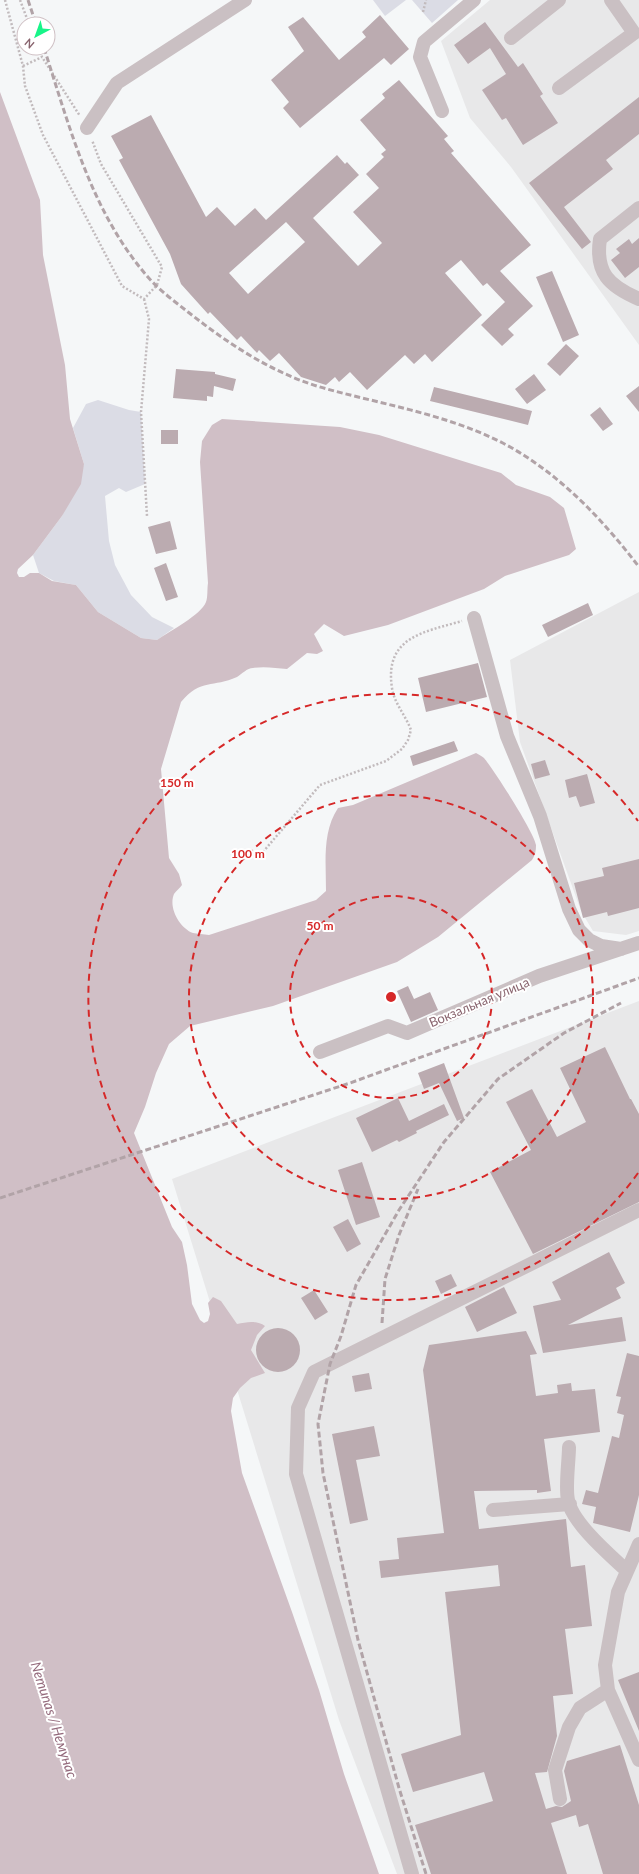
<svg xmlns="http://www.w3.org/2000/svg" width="639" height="1874" viewBox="0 0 639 1874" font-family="Lato,sans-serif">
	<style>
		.built { fill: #e8e8e9 }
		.green { fill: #dbdce5 }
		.water { fill: #d0bfc6 }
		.building { fill: #bbabb0; fill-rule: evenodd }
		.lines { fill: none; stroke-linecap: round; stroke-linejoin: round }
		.path { stroke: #c2bbbd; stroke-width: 2.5; stroke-dasharray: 2 2; stroke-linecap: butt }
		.minor { stroke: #cac0c3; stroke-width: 14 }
		.rail { stroke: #b1a3a7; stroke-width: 3; stroke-dasharray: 6 3; stroke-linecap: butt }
		.ring { fill: none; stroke: #d62828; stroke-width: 2; stroke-dasharray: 7 5 }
		.labels { text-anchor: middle; stroke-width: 4; stroke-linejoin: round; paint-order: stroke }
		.street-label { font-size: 13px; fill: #89646e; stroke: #fff }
		.water-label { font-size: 14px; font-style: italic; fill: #946a7c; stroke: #fff }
		.centre { fill: #d62828; stroke: #fff; stroke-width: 2 }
		.ring-label { font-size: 12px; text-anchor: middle; font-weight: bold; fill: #d62828; stroke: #fff; stroke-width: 4; stroke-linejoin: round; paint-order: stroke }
	</style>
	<rect width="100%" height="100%" fill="#f5f7f8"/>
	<path class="built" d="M490,0H639V345L511,167L470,118L441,41Z
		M639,592V931L626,935L593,931L581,911L520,742L510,660Z
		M639,1001V1874H397L339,1720L172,1179Z"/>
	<path class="green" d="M373,0H406L385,16Z
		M412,0H458L432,23Z
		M98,400L129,410L141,412L145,484L126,492L119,488L105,496L109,541L115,565L131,595L152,617L174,628L157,640L141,638L98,612L76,585L54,581L39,573L33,555L62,516L84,464L73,428L86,404Z"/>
	<path class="water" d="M0,92L40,200L43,255L65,365L70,419L84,464L81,484L62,516L33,555L18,569L17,573L19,577H24L30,573H39L52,581L76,585L98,612L141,638L157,640C170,631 201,615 206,602C208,597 207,589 208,583L200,462L202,441L212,425L222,419L340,427L379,435L501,473L516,485L550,497L564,508L576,549L569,555L505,576L484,589L388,625L344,636L324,624L314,634L323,651L317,654L307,653L287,669C276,668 264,666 253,668C247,668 242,674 237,677C213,688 201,678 181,702L161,769L169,858L179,874L182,885C180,888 176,891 174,894C168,908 180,928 193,933C197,934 204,934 209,935L316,900L326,891C326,863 322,832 338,808L353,805L476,753C479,755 482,756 484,758C494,770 534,832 536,845C536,852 535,855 532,860L438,937L397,962L273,1006L190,1026L169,1044L156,1073L145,1107L134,1133L172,1227L182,1242L187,1265L192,1304L200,1320L204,1323L208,1321L210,1314L208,1303L213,1297L221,1301L237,1324C247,1322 256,1320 265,1326L257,1335L251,1350L265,1373L251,1378L240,1388L233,1398L231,1411L242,1473L292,1612L319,1690L344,1774L379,1874H0Z"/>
	<path class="building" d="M380,15L409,49L391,65L384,58L300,128L283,108L289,102L271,80L304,51L288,27L303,17L339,60L366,37L362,32Z
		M485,22L518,67L523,63L543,94L540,96L558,123L523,145L506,118L502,120L482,90L506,74L490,48L468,64L454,45Z
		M399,80L448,136L444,139L454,151L451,153L531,245L500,271L533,306L508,329L514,335L502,346L481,325L505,302L487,283L483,286L461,260L445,273L482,315L432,362L425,354L414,364L405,355L367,390L350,372L339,382L335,377L326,385L301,377L279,353L270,361L259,350L257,353L241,336L237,340L210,312L208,314L181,284L170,254L119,160L123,158L111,136L151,115L206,217L217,207L235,226L255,208L266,220L337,155L345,164L347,162L359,175L313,218L358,266L382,243L353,212L379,188L366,174L384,157L381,154L386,150L360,120L385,98L382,94ZM286,222L305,242L248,294L229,273Z
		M639,97V134L606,160L613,169L564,207L591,242L582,249L529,183Z
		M639,238V267L625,278L611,260L620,253L616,249L629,239L632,244Z
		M552,271L579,335L563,342L536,277Z
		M566,344L579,356L560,376L547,364Z
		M176,369L215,372V374L236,379L233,391L214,386L213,397L207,396V401L173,398Z
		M534,374L546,390L527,404L515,389Z
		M639,386V412L626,396Z
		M434,387L532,411L528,425L430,401Z
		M600,407L613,424L603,431L590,415Z
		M161,430H178V444H161Z
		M170,521L177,549L156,554L148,527Z
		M166,563L178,597L166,601L154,568Z
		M588,603L593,615L548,637L542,625Z
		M478,663L487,697L426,712L418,678Z
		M454,741L458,751L413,766L410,756Z
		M545,760L550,775L535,779L531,764Z
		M587,774L595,803L580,807L576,796L569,798L565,780Z
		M639,859V908L608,916L607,912L583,918L574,883L604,876L602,868Z
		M408,986L414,999L430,992L438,1010L411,1022L397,991Z
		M605,1047L630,1099H631L639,1114V1202L533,1254L490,1172L531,1150L506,1102L532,1089L557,1137L586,1122L560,1068Z
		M444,1063L464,1118L457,1121L439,1083L424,1089L418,1073Z
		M398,1098L409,1121L444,1104L449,1115L416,1131L417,1133L399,1142L397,1140L372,1152L356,1118Z
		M362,1162L380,1217L356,1225L338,1170Z
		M348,1219L361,1244L347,1252L333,1227Z
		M609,1252L625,1283L616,1288L621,1298L568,1325L622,1317L626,1341L543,1353L533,1306L561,1300L552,1282Z
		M451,1274L457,1286L441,1294L435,1281Z
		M504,1287L517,1313L477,1332L465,1307Z
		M314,1290L328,1312L315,1320L301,1298Z
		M256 1350a22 22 0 1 1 44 0a22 22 0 1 1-44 0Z
		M526,1331L537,1354L530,1355L536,1396L558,1393L557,1385L571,1383L572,1391L595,1389L600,1432L544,1439L551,1491L537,1493V1490L474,1491L479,1529L566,1519L571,1567L585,1565L592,1626L565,1629L573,1694L553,1696L557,1736L547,1772L535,1773L546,1809L556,1806L562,1807L571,1801L564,1771L567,1761L620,1745L639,1805V1874H603L588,1824L579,1827L576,1815L551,1823L567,1874H431L415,1825L493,1801L484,1772L413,1792L401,1754L461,1735L445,1592L500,1586L498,1565L381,1578L379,1561L399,1559L397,1538L444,1533L423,1370L429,1345Z
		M627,1353L639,1356V1495L630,1532L593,1523L596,1507L582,1504L586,1490L598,1493L612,1436L619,1438L624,1415L617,1413L621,1397L616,1396Z
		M369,1373L372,1389L355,1392L352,1376Z
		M374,1426L380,1456L356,1460L368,1520L350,1524L332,1434Z
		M639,1672V1731L618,1680Z"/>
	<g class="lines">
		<path class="path" d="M5,0L23,66L25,86L43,135L122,286L144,299L157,285L162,267L101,164L92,140
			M20,0L29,24
			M423,12L426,0
			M39,48L42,57L80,116
			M23,66L42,57
			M144,299L149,319L141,412L147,516
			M263,852L320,785L386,761L402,749L408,740L411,730C406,716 394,703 392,688C384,637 424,632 462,621"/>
		<path class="minor" d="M511,38L559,0
			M559,88L634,33L611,0
			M442,111L420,57L424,42L474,0
			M87,128L117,83L245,0
			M639,208L600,239C595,273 609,286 639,299
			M474,618L507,736L540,816L569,909L579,930L589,940L601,946L621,949
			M320,1052L388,1026L407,1033L539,976L639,943
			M569,1447C569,1461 565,1487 568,1500C572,1523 610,1555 627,1571
			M493,1510L570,1504
			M639,1544L618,1592L605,1665L608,1690L639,1760
			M560,1799L555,1770L569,1727L580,1708L608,1690
			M412,1874L296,1474L298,1408L314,1372L639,1210"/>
		<path class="rail" d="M28,0L36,24
			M44,48C70,128 91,211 147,276C159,290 174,301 188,312C230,345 275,375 327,389C393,407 467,418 525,456C570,485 607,525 639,567
			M0,1198L350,1083L639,978
			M382,1323L385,1279L399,1235L418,1189
			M426,1874L399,1788L358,1640L323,1473L318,1424L330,1364L341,1336L356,1285L399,1210L444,1142L498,1079L564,1033L621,1003"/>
	</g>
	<g class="ring">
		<circle cx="391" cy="997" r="101"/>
		<circle cx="391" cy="997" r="202"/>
		<path d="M638 1173A303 303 0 1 1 638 821"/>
	</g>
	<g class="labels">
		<g class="street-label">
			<text transform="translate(479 1002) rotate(-23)" y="5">Вокзальная улица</text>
		</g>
		<g class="water-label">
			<text transform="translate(54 1720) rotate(72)" y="5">Nemunas / Немунас</text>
		</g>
	</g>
	<circle cx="391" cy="997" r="6" class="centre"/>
	<g class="ring-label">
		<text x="177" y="787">150 m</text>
		<text x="248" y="858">100 m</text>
		<text x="320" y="930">50 m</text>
	</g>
	<g transform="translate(36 36) rotate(221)"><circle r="19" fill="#ffffff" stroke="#d0c1c5"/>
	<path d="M0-3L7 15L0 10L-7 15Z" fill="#18f589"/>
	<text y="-6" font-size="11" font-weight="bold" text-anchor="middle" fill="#89646e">N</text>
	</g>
</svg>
